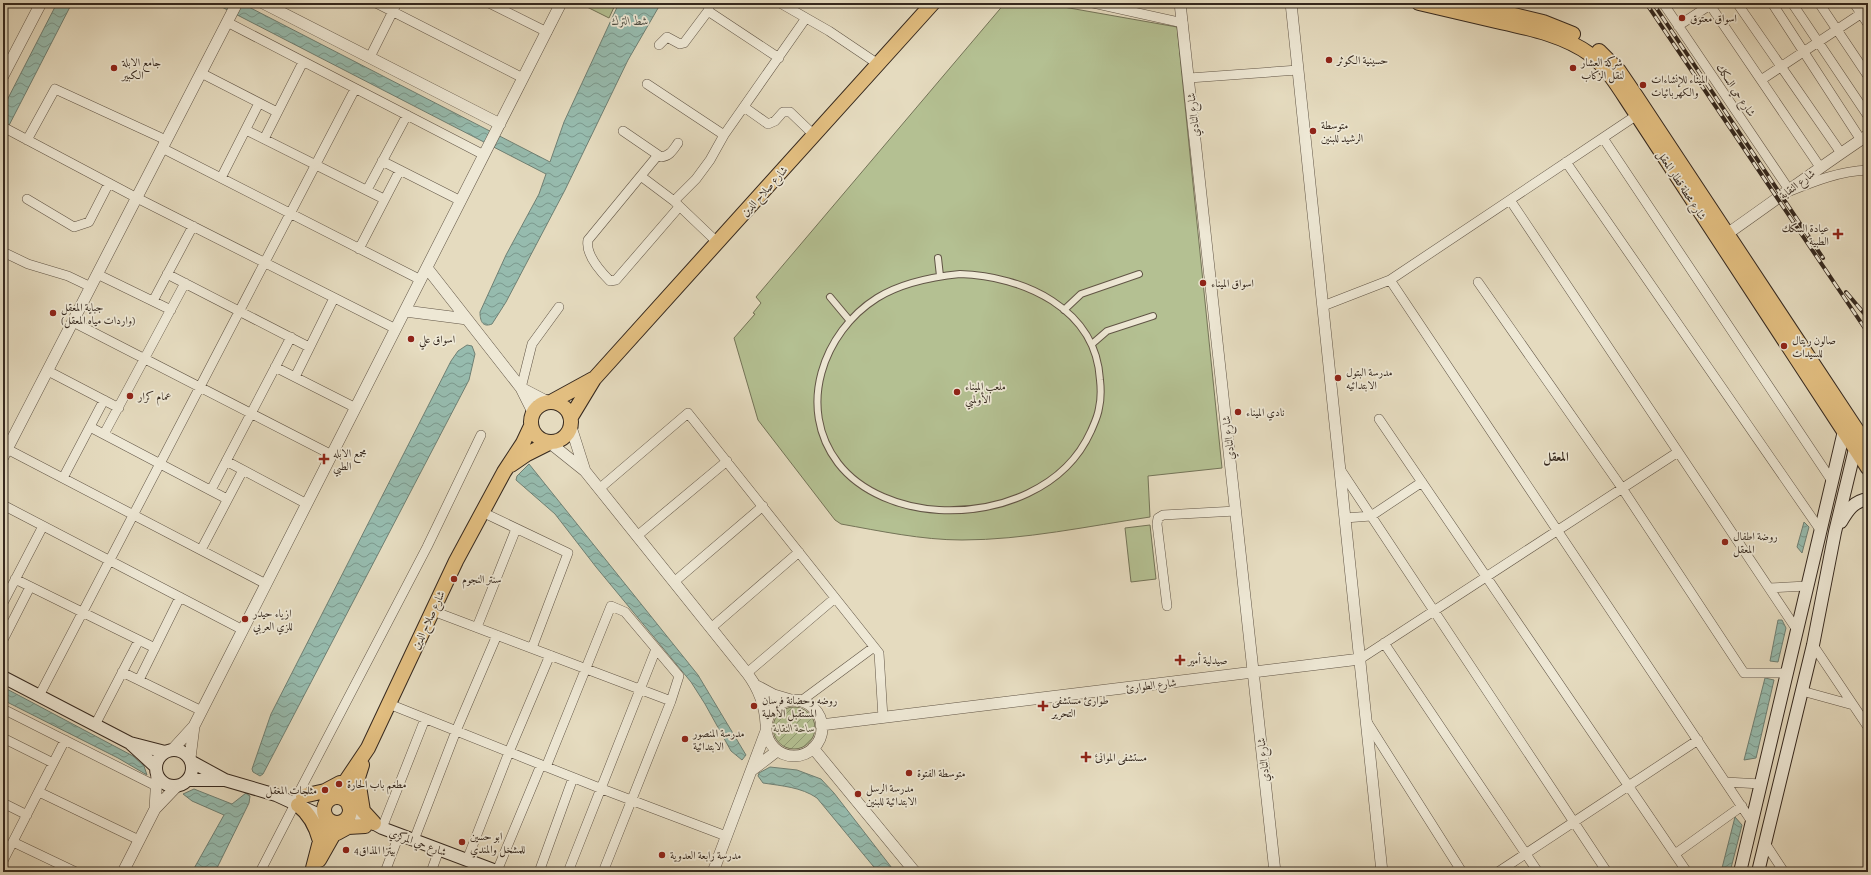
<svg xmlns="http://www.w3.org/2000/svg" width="1871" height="875" viewBox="0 0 1871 875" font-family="Alegreya,Amiri,serif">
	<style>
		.garden { fill: url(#garden-furrows); stroke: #747458 }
		.pitch { fill: #b4c092; stroke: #747458 }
		.water { fill: url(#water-waves); stroke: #6f8074 }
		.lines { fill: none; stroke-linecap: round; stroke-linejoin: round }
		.pedestrian-casing { stroke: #615546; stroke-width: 8 }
		.minor-casing { stroke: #615546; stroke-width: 10 }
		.tertiary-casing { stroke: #615546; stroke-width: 12 }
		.secondary-casing { stroke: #35281e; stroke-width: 14 }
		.primary-casing { stroke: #35281e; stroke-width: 16 }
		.pedestrian { stroke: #eee8d5; stroke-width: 6 }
		.minor { stroke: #eee8d5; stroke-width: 9 }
		.tertiary { stroke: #eee8d5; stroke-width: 11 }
		.secondary { stroke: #eee8d5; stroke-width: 12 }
		.primary { stroke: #e2be80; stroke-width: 14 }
		.rail-casing { stroke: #35281e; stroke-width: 4 }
		.rail { stroke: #eee8d5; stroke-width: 2.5; stroke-dasharray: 8; stroke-linecap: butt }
		.poi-dot { fill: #8f2418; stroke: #eee8d5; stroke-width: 1.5 }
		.labels { text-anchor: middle; stroke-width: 3.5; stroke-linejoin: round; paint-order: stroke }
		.poi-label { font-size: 11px; fill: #35281e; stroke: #eee8d5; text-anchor: start }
		.street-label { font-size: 11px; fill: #35281e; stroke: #eee8d5 }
		.park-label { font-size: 11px; font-style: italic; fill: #554e3b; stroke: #eee8d5 }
		.water-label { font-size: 12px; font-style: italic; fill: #4d4d42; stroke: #eee8d5 }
		.quarter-label { font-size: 13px; font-weight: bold; fill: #35281e; stroke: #eee8d5 }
	</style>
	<defs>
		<pattern id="garden-furrows" width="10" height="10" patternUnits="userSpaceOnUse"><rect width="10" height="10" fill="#b4c092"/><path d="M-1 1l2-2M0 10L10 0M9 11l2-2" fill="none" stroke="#939c77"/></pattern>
		<pattern id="water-waves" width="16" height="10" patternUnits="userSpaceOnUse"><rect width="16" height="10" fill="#96bbae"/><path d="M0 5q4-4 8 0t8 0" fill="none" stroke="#7b988d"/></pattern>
	</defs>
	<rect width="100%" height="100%" fill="#e5dbbf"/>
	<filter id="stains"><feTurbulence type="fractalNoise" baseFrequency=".005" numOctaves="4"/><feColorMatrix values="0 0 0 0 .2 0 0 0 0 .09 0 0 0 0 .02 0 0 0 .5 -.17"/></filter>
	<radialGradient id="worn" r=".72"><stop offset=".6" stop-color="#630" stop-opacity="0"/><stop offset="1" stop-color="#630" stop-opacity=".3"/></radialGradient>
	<path class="garden" d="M773 728a21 21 0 1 1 42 0a21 21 0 1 1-42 0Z"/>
	<path class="pitch" d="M586,3H616L609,18L585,6Z
		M1005,3H1041L1177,27L1222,468L1148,476L1150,517C1089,526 1024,540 962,540C922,540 880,531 841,524L835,520L758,420L734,338L755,314L753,313L761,303L756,297Z
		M1150,525L1156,579L1131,582L1125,528Z"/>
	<path class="water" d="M57,3H72L3,137V108Z
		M214,3H241L550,162L564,122L619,3H661L628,60L565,190L506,302L492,324C482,328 480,320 480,312L506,255L539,194L546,174Z
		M467,345L472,346L475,354L469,380L263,774L260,776L253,772L252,769L271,714L451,361L458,351Z
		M529,464L698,675L746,755L742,760L731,751L705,704L691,682L596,567L555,514L516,480L517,476Z
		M1804,522L1809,527L1802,553L1797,547Z
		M1778,620H1782L1786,628L1778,662L1770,661Z
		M1765,678L1774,680L1756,758L1744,760Z
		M3,687L133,756L144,766L147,775L118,758L3,700Z
		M770,767L797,770L821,779L834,793L895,872H878L817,798C801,787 782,786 763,783L758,776L759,773Z
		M194,789L232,804L246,793L250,796L249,803L215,872H192L224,815L192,801L183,794Z
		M1735,817L1742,825L1730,872H1721Z"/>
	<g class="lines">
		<g class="pedestrian-casing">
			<path id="pedestrian" d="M938,258L940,276
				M960,274C1023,276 1096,308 1100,380C1101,389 1101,399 1099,408C1098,416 1094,424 1091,431C1065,489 999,513 939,510C902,508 861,493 838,463C796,408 823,332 877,298C901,283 931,277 960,274Z
				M830,297L850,321
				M1064,310L1081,294L1139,274
				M1092,344L1107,331L1153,316"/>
		</g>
		<g class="minor-casing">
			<path id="minor" d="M376,3L523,78
				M489,3L547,32
				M780,3L829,31L878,64
				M1093,3L1183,23
				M1663,3L1790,191C1815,181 1840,171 1868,170
				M1737,3L1841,153
				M1772,3L1861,140
				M1792,3L1868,116
				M1819,3L1868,76
				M1854,3L1868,24
				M1710,5L1820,167
				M708,11L779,58
				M227,22L484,155
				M1678,26L1713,3
				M659,45L667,37L680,44L684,43L708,11L710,3
				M370,57L397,3
				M201,73L277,112
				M1189,78L1298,70
				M1761,80L1868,9
				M647,84L724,135
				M744,107L768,124L775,121L783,112H790L814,135
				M3,127L137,198L396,329
				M246,130L384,199
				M623,131L661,157C670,156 673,150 678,143
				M1603,138L1832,481
				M264,139L303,62
				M27,140L55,89L166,140
				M162,148L421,280
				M658,155L588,240C585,255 601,272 610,281L616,280L679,207
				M382,161L461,201
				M1566,162L1821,531
				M642,177L674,201L717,242
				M221,178L259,103
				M367,190L407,115
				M27,199L74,227L89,222L109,183
				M1510,200L1797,630
				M674,201L696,179L710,160L724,135L806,18
				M359,249L400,170
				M3,252L28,264L68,276L91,287
				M97,274L171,310
				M167,274L309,347
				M1390,280L1752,822
				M1478,282L1622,488L1744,673H1787
				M153,301L193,226
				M1323,306L1390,280L1637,115
				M73,322L332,455
				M275,367L356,408
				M48,371L119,408
				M295,377L334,298
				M521,388L532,344L559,307
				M1379,419L1687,872
				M90,427L227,499
				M104,434L185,283
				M7,449L266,584
				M226,461L307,504
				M1340,469L1607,872
				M63,478L104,400
				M599,489L688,413L879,653L883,718
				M211,490L291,337
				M3,505L243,630
				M482,512L568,553L532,648
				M1345,518L1371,516L1422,482
				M637,536L727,461
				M201,550L243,470
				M15,579L155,648
				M674,582L763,506
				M1769,588L1807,586
				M3,603L43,526
				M1167,606L1157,524L1158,518L1163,515L1236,511
				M433,611L671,701
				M477,627L516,529
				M711,628L799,552
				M3,640L30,587
				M1384,643L1538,872
				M1813,645L1868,727
				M1360,659L1678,452
				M122,672L202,711
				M747,673L835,598
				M139,680L180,597
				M1802,691L1853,705
				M39,696L355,89
				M801,701L874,647
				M389,704L602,789L726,836
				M3,709L156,786
				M1367,722L1462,872
				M95,725L139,640
				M3,738L53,763
				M546,767L611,606L625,612L679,676L671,701L603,872
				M1726,782L1761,784
				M39,792L139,840
				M297,796L427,547L481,435
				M3,803L27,815
				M382,828L425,719
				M414,840L456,731L497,635
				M13,842L76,872
				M1765,843L1784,872
				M1675,854L1742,806
				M467,860L509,752L550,655
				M3,861L65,740
				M497,871L541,765
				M260,872L295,804
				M385,872L399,835
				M431,872L439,850
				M539,872L573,778
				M568,872L656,649
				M1498,872L1698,740"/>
		</g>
		<g class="tertiary-casing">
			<path id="tertiary" d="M263,3L500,124
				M1180,3L1275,872
				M1291,3L1382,872
				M3,76L41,3
				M1727,234C1774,201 1820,167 1868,135
				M427,268L521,388L533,412
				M405,311L467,319
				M521,388L548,402
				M571,427L585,471
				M550,443L585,471L747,673C759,689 765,704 766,724
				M3,457L237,3
				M757,686L774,695L791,700
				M766 728a28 28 0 1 1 56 0a28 28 0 1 1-56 0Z
				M821,725L1360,659
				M813,748L915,872
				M173,749L194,726L561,3
				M190,758L194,726
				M751,771L777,751
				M155,809L157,774
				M123,872L155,809L177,786
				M713,872L766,731"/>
		</g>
		<g class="secondary-casing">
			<path id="secondary" d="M1841,522C1848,510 1854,501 1868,499
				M3,677L130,743L165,752
				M131,744L156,767
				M156 768a18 18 0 1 1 36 0a18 18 0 1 1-36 0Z
				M192,762L225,780L276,795L326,818
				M188,780H223
				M350,810L382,828L499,872
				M1740,872L1844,431
				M1758,872L1813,645L1835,532L1855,449"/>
		</g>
		<g class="primary-casing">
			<path id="primary" d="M1419,3C1445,9 1471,15 1496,21C1528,28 1564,35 1591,55C1610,70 1623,95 1637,115L1868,468
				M1465,3L1543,22L1573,34
				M1599,51L1619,71L1636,96L1868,447
				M531 422a20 20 0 1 1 40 0a20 20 0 1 1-40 0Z
				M551,402L593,379
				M571,417L594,379L933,3
				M511,465L527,454L549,443
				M359,786L363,811L374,823
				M303,796L325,791L340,783
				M324 810a13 13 0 1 1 26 0a13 13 0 1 1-26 0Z
				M335,797L368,748L456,561L504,472L523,443L531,426
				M298,805C310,814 316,826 320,841
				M349,806L362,765
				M337,833L348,827L365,826
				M319,860L340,823
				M312,872L326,818"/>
		</g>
		<use href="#pedestrian" class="pedestrian"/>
		<use href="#minor" class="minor"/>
		<use href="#tertiary" class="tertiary"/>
		<use href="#secondary" class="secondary"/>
		<use href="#primary" class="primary"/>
		<g class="rail-casing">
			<path id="rail" d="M1646,3L1868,333
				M1653,3L1823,258
				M1846,292L1868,318"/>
		</g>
		<use href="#rail" class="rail"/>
	</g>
	<g class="poi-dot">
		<circle cx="1682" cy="18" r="4"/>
		<circle cx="1329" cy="60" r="4"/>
		<circle cx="114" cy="68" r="4"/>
		<circle cx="1573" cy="68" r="4"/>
		<circle cx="1643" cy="85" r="4"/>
		<circle cx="1313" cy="131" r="4"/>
		<path d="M1836 228h4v4h4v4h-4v4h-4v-4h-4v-4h4z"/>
		<circle cx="1203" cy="283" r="4"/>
		<circle cx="53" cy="313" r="4"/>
		<circle cx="411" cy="339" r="4"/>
		<circle cx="1784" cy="346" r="4"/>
		<circle cx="1338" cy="378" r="4"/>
		<circle cx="957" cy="392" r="4"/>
		<circle cx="130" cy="396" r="4"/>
		<circle cx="1238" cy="412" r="4"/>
		<path d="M322 453h4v4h4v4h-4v4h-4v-4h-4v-4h4z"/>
		<circle cx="1725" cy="542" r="4"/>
		<circle cx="454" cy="579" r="4"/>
		<circle cx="245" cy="619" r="4"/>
		<path d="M1178 654h4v4h4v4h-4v4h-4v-4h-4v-4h4z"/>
		<circle cx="754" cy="706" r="4"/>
		<path d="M1041 700h4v4h4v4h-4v4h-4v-4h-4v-4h4z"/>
		<circle cx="685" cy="739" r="4"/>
		<path d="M1084 751h4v4h4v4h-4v4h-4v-4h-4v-4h4z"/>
		<circle cx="909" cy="773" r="4"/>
		<circle cx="339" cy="784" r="4"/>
		<circle cx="325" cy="790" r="4"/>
		<circle cx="858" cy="794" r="4"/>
		<circle cx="462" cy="842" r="4"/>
		<circle cx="346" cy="850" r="4"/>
		<circle cx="662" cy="855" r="4"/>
	</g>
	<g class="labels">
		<g class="poi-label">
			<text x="1690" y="22">اسواق معتوق</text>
			<text x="1337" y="64">حسينية الكوثر</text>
			<text x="122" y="66">جامع الابلة<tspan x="122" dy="13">الكبير</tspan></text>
			<text x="1581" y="66">شركة العشار<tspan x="1581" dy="13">لنقل الركاب</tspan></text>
			<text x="1651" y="83">الميناء للإنشاءات<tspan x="1651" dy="13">والكهربائيات</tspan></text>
			<text x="1321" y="129">متوسطة<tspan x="1321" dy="13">الرشيد للبنين</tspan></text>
			<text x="1829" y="232" text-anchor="end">عيادة السكك<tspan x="1829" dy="13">الطبية</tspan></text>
			<text x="1211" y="287">اسواق الميناء</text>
			<text x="61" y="311">جباية المعقل<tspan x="61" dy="13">(واردات مياه المعقل)</tspan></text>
			<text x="419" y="343">اسواق علي</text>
			<text x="1792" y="344">صالون ريتال<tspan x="1792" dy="13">للسيدات</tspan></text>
			<text x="1346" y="376">مدرسة البتول<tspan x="1346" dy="13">الابتدائيه</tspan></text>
			<text x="965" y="390">ملعب الميناء<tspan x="965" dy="13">الأولمبي</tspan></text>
			<text x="138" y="400">عمام كرار</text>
			<text x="1246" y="416">نادي الميناء</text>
			<text x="333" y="457">مجمع الابله<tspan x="333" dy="13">الطبي</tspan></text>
			<text x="1733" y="540">روضة اطفال<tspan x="1733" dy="13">المعقل</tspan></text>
			<text x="462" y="583">سنتر النجوم</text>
			<text x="253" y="617">ازياء حيدر<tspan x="253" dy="13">للزي العربي</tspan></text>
			<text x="1188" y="664">صيدلية أمير</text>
			<text x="762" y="704">روضه وحضانة فرسان<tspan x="762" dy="13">المستقبل الأهلية</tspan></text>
			<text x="1052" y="704">طوارئ مستشفى<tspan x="1052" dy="13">التحرير</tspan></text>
			<text x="693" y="737">مدرسة المنصور<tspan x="693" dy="13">الابتدائية</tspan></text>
			<text x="1095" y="761">مستشفى الموانئ</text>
			<text x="917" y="777">متوسطة الفتوة</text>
			<text x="347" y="788">مطعم باب الحارة</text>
			<text x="866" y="792">مدرسة الرسل<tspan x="866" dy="13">الابتدائية للبنين</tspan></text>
			<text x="317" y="794" text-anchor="end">مثلجات المعقل</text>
			<text x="470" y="840">ابو حسين<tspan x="470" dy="13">للمشخل والمندي</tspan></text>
			<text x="354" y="854">بيتزا المذاق4</text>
			<text x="670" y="859">مدرسة رابعة العدوية</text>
		</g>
		<g class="street-label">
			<text transform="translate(1736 90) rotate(56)" y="4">شارع حي السكك</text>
			<text transform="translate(1193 115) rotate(-96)" y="4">شارع النادي</text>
			<text transform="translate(1797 184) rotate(-37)" y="4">شارع النقابة</text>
			<text transform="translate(1682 185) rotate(57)" y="4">شارع محطة قطار المعقل</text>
			<text transform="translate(764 191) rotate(-48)" y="4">شارع صلاح الدين</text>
			<text transform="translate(1228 438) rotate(-96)" y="4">شارع النادي</text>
			<text transform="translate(428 620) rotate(-65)" y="4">شارع صلاح الدين</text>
			<text transform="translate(1151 685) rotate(-7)" y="4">شارع الطوارئ</text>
			<text transform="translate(1263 760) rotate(-96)" y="4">شارع النادي</text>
			<text transform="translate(418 842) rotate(20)" y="4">شارع حي المركزي</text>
		</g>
		<g class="park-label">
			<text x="794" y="732">ساحة النقابة</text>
		</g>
		<g class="water-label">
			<text x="630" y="25">شط الترك</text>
		</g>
		<g class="quarter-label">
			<text x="1556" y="461">المعقل</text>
		</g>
	</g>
	<rect width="1871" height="875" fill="none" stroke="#e5dbbf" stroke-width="16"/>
	<rect x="4" y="4" width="1863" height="867" fill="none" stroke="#35281e" stroke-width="2"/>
	<rect x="8" y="8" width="1855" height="859" fill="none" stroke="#35281e"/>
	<rect width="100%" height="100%" filter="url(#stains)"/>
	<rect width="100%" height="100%" fill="url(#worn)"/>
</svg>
